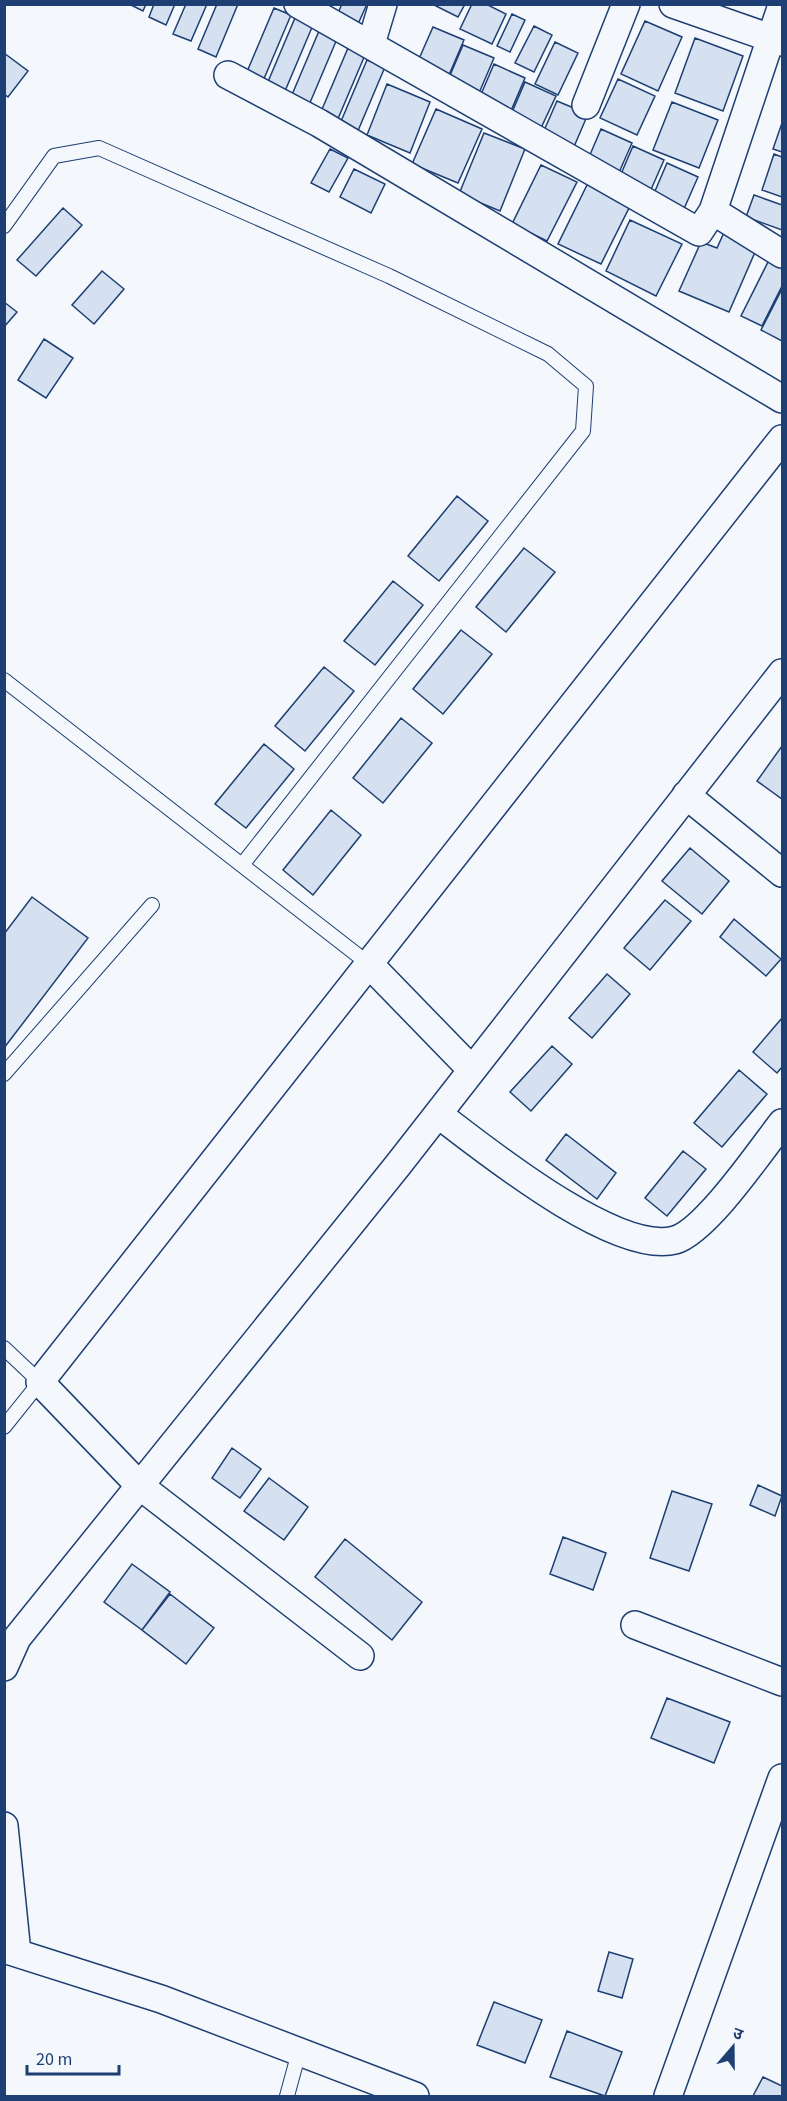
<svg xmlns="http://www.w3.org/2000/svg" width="787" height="2101" viewBox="0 0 787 2101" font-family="'Source Sans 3','Noto Sans Devanagari',sans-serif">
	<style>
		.building { fill: #d5e0f0; stroke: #1d3f73; stroke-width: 1.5 }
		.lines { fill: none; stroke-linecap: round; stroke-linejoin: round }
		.lane-casing { stroke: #1d3f73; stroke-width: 16 }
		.street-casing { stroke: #1d3f73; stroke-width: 30 }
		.lane { stroke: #f4f7fb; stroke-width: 14 }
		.street { stroke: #f4f7fb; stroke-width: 27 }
	</style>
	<rect width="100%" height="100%" fill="#f4f7fb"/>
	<path class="building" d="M129,4H146L143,11Z
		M154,4H175L166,25L149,17Z
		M186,4H207L191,41L173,34Z
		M217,4H238L216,57L198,49Z
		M342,4H367L358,24L337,15Z
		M432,4H465L458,17Z
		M472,4H486L506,14L492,44L460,29Z
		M274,8L291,15L263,81L246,74Z
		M512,14L525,20L510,52L497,46Z
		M295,18L313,25L285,91L267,84Z
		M645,21L682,37L658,91L621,74Z
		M534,26L552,35L534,72L515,63Z
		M433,27L464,40L449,75L418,61Z
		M319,31L337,39L309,105L291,97Z
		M695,38L743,56L723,111L675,93Z
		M555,42L578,53L558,95L535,84Z
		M463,45L494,58L479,93L448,80Z
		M348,48L365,55L337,121L320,114Z
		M4,53L28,71L8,97L4,94Z
		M367,60L385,67L357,133L339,126Z
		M494,64L525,78L510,113L479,99Z
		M618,79L655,96L637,135L600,118Z
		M525,82L556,96L540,130L510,117Z
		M387,84L430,102L410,153L367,135Z
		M557,101L588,114L573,149L542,135Z
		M672,102L718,120L699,168L653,150Z
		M436,109L482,129L458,183L412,164Z
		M782,123V152L773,149Z
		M601,129L632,143L617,177L586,164Z
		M484,133L525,149L500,211L459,194Z
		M633,146L664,160L649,194L618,181Z
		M330,149L348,158L329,192L311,183Z
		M774,154L782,157V197L762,190Z
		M667,163L698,177L683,211L652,198Z
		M541,165L577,182L547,241L512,224Z
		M354,169L385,184L371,213L340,197Z
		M588,183L631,204L601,264L558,244Z
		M754,195L782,205V230L746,217Z
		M63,208L82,225L36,276L17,260Z
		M630,220L682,244L656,296L606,271Z
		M726,228L759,243L729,312L679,291L701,242L717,248Z
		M771,256L782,261V286L762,326L741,316Z
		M102,271L124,289L94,324L72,305Z
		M782,289V341L761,330Z
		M4,302L17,312L4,327Z
		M44,339L73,358L46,398L18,380Z
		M457,496L488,521L439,581L408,556Z
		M524,548L555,572L506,632L476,607Z
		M393,581L423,605L375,665L344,641Z
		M461,630L492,654L443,714L413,689Z
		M324,667L354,691L305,751L275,726Z
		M401,718L432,743L383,803L353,778Z
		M264,744L294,769L246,828L215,804Z
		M782,746V799L757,781Z
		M331,810L361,835L313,895L283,870Z
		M690,848L729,881L702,914L662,881Z
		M32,897L88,938L4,1048V934Z
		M665,900L691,921L650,970L624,948Z
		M734,919L781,959L766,976L720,937Z
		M607,974L630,994L592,1038L569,1018Z
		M782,1018V1067L777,1073L753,1052Z
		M552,1046L572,1064L531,1111L510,1092Z
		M739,1070L767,1094L722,1147L694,1123Z
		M566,1134L616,1173L597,1199L546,1160Z
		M683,1151L706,1169L667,1216L645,1198Z
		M232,1448L261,1469L240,1498L212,1478Z
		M269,1478L308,1507L284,1540L244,1511Z
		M758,1485L782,1496L775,1516L750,1505Z
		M672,1491L712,1504L689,1571L650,1558Z
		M563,1537L606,1553L593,1590L550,1574Z
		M345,1539L422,1602L392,1640L315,1577Z
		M132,1564L170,1592L142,1630L104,1602Z
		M170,1594L214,1628L186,1664L142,1630Z
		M667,1698L730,1722L714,1763L651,1738Z
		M609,1952L633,1959L622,1998L598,1991Z
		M494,2002L542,2020L525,2063L477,2045Z
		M567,2031L622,2052L605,2096L550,2077Z
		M763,2077L782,2086V2096H753Z"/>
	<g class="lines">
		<g class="lane-casing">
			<path id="lane" d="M4,226L54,156L99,148L389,276L548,354L586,386L583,431L242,865
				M4,680L369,964
				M4,1074L152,905
				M4,1348L40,1382L4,1427
				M287,2096L299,2052"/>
		</g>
		<g class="street-casing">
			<path id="street" d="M298,4L699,232L713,211L782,5
				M673,4L782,42
				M371,44L383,4
				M228,75L319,123L782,399
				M586,105L626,4
				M713,211L782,254
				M686,795L782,873
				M369,964L472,1070
				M438,1114C484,1149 616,1256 675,1240C706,1231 761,1150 782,1123
				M635,1625L782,1682
				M360,1656L140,1486L40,1382L782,439
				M4,1667L17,1638L398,1165L782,673
				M4,1826L17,1953
				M4,1949L161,1999L415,2096
				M668,2096L782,1778"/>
		</g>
		<use href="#lane" class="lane"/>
		<use href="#street" class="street"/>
	</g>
	<rect width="787" height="2101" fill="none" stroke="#1d3f73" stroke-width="12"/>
	<g transform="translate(733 2047) rotate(20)" stroke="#f4f7fb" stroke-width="4.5" paint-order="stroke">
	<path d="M0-4.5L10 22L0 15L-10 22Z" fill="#1d3f73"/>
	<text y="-9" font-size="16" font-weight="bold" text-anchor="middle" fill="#1d3f73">उ</text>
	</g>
	<path d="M27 2065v9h92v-9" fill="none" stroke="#1d3f73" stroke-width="3"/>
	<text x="36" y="2065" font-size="18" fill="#1d3f73" stroke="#f4f7fb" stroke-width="4.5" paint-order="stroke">20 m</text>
</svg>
